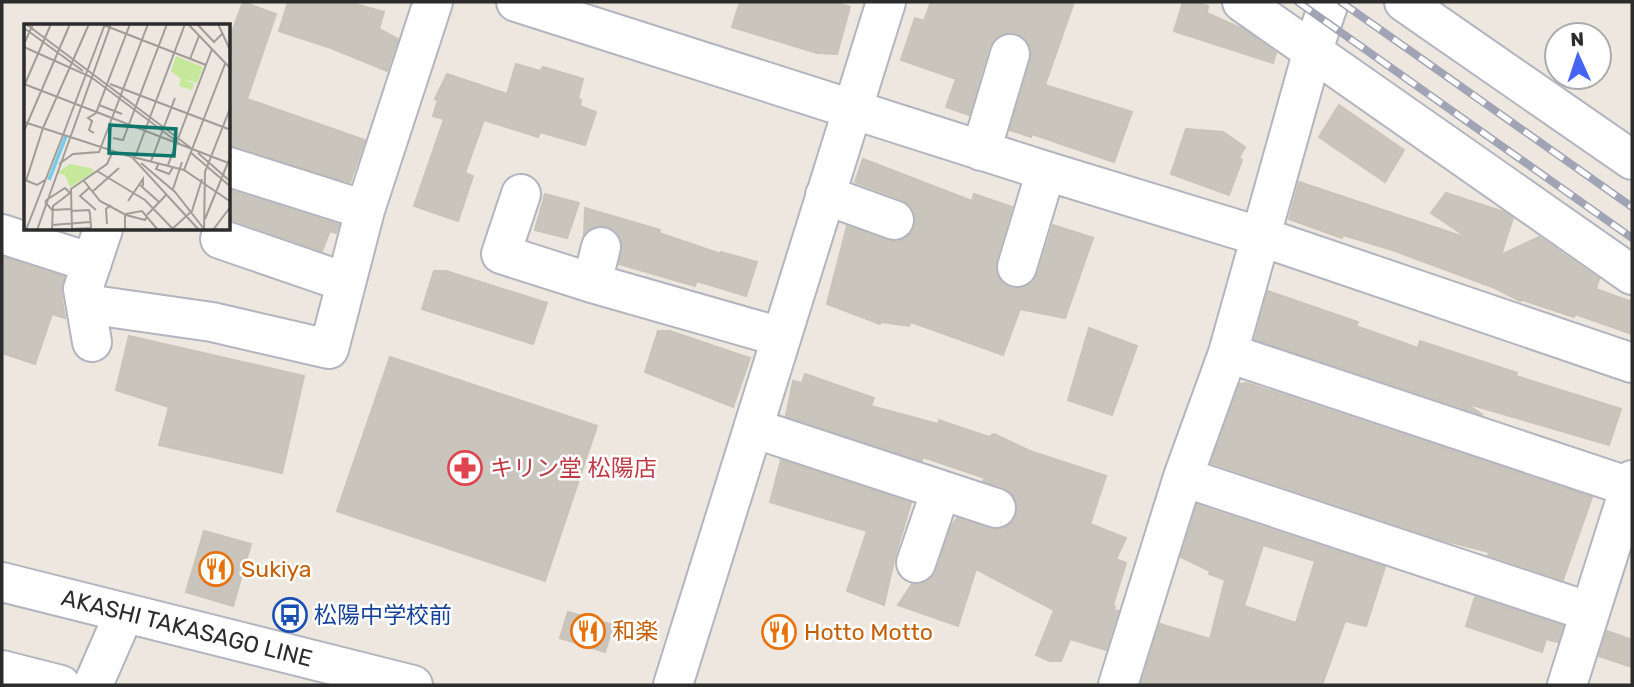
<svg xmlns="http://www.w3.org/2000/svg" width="1634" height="687" viewBox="0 0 1634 687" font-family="Rubik,'Noto Sans JP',sans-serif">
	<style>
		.building { fill: #c9c5bd; stroke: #c9c3b8; stroke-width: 2; fill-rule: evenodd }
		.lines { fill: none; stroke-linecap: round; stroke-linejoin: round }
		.minor-casing { stroke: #b2b5bf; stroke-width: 42 }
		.secondary-casing { stroke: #b2b5bf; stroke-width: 42 }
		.minor { stroke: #fff; stroke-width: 38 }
		.secondary { stroke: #fff; stroke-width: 38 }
		.rail-casing { stroke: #a1a4b5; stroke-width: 8 }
		.rail { stroke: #fff; stroke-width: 5; stroke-dasharray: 16; stroke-linecap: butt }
		.labels { text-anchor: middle; stroke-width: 5; stroke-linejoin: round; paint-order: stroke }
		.health-label { font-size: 23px; fill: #be3a42; stroke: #fff; text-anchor: start }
		.food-label { font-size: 23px; fill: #c56008; stroke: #fff; text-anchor: start }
		.transit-label { font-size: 23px; fill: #164399; stroke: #fff; text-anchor: start }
		.street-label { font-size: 23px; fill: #2c2c2c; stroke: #fff }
		.inset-river { fill: none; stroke: #76cbeb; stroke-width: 3.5 }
		.inset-road { fill: none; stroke: #a09c97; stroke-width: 2 }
		.view { fill: #0f766e; fill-opacity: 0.15; stroke: #0f766e; stroke-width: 3.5 }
		.inset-edge { fill: none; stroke: #2c2c2c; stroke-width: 3.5 }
	</style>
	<rect width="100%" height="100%" fill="#ede7df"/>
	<path class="building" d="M243,2L276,14L247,99L365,140L350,182L229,146V40Z
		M288,2H348L384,12L379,29L398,39L387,71L331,48L279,31Z
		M740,2H834L850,7L837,54L817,53L732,27Z
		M931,2H1074L1045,85L1132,112L1114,162L1032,134L1031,137L1010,130L1031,60V48L1026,40L1017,33H1004L995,39L989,47L969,115L946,107L956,79L901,60L915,18L924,21Z
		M1183,2H1195L1208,6L1207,13L1243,29L1276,53L1273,63L1174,31Z
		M516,64L540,71L543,67L583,79L578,98L581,100L580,106L596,112L585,145L540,132L538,137L484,120L465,173L473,176L458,221L414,206L444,119L433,116L438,100L435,99L447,74L507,94Z
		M1339,105L1404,150L1385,182L1319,137Z
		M1186,129L1223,132L1245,147L1239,158L1242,160L1229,195L1171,174Z
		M863,159L972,201L974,194L1012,207L996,261V271L1001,281L1010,288H1021L1032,282L1038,273L1053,225L1093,238L1065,318L1020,309L1003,355L911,322L909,326L881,322L880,324L827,304L847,226L887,241L897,242L908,237L915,227V216L910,205L901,199L855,182Z
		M1299,182L1461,236L1462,234L1431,213L1446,193L1504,212L1513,218L1501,255L1539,237L1599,279L1596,289L1632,302V334L1575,314L1574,317L1523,300L1520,301L1495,288L1392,250L1343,235L1342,238L1289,219Z
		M229,190L339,225L336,233L330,231L322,251L229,219Z
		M545,194L579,203L567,238L535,230Z
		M585,208L660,230L659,233L721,254V252L757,262L746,296L697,281L695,286L619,264L622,242L617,232L607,226H596L584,234Z
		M2,257L64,277L61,292L65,318L52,314L35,364L2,353Z
		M434,271H446L547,303L533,344L422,309Z
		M1268,291L1358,322L1356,326L1418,348L1420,341L1517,373L1516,376L1621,409L1609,445L1465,403L1483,415L1255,339Z
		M1089,328L1137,346L1112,415L1068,400Z
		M658,331H670L750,358L733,407L645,372Z
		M129,336L304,376L282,473L159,445L169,407L116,390Z
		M390,357L597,426L545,581L337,511Z
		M805,374L874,398L871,406L938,424L939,420L989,437L994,434L1030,451L1106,476L1090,524L1126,538L1116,559L1126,563L1113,605L1115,606L1114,610L1118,611L1106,650L1070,639L1061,661H1050L1036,655L1054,610L976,569L958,626L898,605L912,584H921L931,579L937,570L951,527L957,518L989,529H1001L1010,525L1016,515L1017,503L1012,493L1003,487L983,481L985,478L923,457L922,461L786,416L793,381L802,383Z
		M1247,383L1592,497L1563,580L1488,555L1489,552L1442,540L1211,463L1240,384Z
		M781,460L911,503L895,556L884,605L847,591L867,531L770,502Z
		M1197,505L1385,567L1366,626L1345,621L1322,685H1141L1160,624L1210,639L1225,580L1209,574L1210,571L1181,557ZM1263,545L1315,561L1296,623L1244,606Z
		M204,531L251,544L233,606L186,592Z
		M1475,597L1563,626L1558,642L1546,639L1542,652L1466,626Z
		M568,612L613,625L605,652L560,638Z
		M1607,631L1632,640V667L1599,656Z"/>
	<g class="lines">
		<g class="minor-casing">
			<path id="minor" d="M516,2L1046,171L1262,237L1632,363
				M1242,2L1632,275
				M1404,2L1632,160
				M981,151L1010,54
				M229,167L365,210
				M521,194L501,254L592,283L781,337
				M825,195L894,220
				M2,234L92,263
				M220,239L345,282
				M1017,267L1046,171
				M592,283L601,247
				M86,304L212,322L329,349L365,210L433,2
				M92,342L83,289L103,229
				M1228,353L1630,487
				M753,428L996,508
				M1183,477L1590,612
				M916,563L941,490
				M2,670L61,685
				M93,685L124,614
				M673,685L886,2
				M1118,685L1183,477L1228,353L1313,50L1329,2
				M1567,685L1632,480"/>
		</g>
		<g class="secondary-casing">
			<path id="secondary" d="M2,582L413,685"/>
		</g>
		<use href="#minor" class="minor"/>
		<use href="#secondary" class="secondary"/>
		<g class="rail-casing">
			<path id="rail" d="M1298,2L1632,238
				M1341,2L1632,207"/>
		</g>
		<use href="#rail" class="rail"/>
	</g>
	<defs>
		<g id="pharmacy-ring" transform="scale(1.75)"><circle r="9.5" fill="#fff" stroke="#e0444e" stroke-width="1.5"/><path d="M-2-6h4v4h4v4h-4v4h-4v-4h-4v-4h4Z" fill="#e0444e"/></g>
		<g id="restaurant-ring" transform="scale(1.75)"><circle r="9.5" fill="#fff" stroke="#e8710a" stroke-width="1.5"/><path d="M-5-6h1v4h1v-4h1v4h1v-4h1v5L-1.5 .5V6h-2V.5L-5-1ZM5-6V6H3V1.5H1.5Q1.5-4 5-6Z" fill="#e8710a"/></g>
		<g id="bus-ring" transform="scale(1.75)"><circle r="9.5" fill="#fff" stroke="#1a4fb4" stroke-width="1.5"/><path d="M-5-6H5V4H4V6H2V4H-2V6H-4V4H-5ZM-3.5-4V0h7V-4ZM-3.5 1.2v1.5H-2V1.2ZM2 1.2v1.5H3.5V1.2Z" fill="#1a4fb4"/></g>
	</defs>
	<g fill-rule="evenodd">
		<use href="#pharmacy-ring" x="465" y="468"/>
		<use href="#restaurant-ring" x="216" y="569"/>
		<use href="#bus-ring" x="290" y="615"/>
		<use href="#restaurant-ring" x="588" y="631"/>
		<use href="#restaurant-ring" x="779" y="632"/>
	</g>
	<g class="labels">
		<g class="health-label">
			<text x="490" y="476">キリン堂 松陽店</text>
		</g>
		<g class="food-label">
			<text x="241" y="577">Sukiya</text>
			<text x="612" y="639">和楽</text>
			<text x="804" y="640">Hotto Motto</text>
		</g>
		<g class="transit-label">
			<text x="314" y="623">松陽中学校前</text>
		</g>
		<g class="street-label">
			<text transform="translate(187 628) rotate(14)" y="8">AKASHI TAKASAGO LINE</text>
		</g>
	</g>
	<g transform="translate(24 24)">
		<rect width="206" height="206" fill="#ede7df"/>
		<path d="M152,32L179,43L173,59L159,55L170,60L168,66L155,62L157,55L147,47ZM46,140L67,144L70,148L46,163L41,151L33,149Z" fill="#c6e89a"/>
		<path class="inset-river" d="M25,156L42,112"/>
		<path class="inset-road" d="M2,0L167,124M77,0L182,41M164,0L207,45M173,0L190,18L199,9M194,0L207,28M0,4L59,47M0,20L9,0M0,23L67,53L156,120M166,35L175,12M0,60L207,140M86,60L207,106M0,62L27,0M75,81L98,90M0,98L108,133L175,206M0,107L46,0M70,109L65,106L68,97L64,94L72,89L106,0M39,111L81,0M89,114L99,116L143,0M166,128L207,163M174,129L207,158M109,133L160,146L207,178M111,133L161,0M127,137L151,74M117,139L151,168L180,205M135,139L132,145L145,150L149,143M35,140L49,130L75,128L124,0M144,141L188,25M160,146L201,40M73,147L121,176L148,204M1,156L13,161L21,156M2,157L19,104L65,0M60,157L76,177L102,191L121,196L123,192M116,161L135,178M65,164L56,172L72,186M149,165L158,138M68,168L95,144M21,177L41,164L46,169M104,177L119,155V162M21,178L28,186L47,185M47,187L65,186L66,190L67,204L48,205M123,191L142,171M181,195L207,131M83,200L82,185L87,181M28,201L66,198M2,206L39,111M13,206L87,0M28,206L29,182L46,169M48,206L47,165L83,140L89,127M101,206V190L118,187L134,206M147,206L168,187L178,155M180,206L181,148L207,82M189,206L207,182"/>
		<path class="view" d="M86,101L152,105L150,132L85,129Z"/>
		<rect width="206" height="206" class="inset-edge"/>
	</g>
	<rect width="1634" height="687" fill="none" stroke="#2c2c2c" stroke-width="7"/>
	<g transform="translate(1578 56) rotate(357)"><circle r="33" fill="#ffffff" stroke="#ababab" stroke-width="2"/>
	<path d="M0-5L12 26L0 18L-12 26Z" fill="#4564f4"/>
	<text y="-10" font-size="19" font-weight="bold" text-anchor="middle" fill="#2c2c2c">N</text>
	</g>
</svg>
